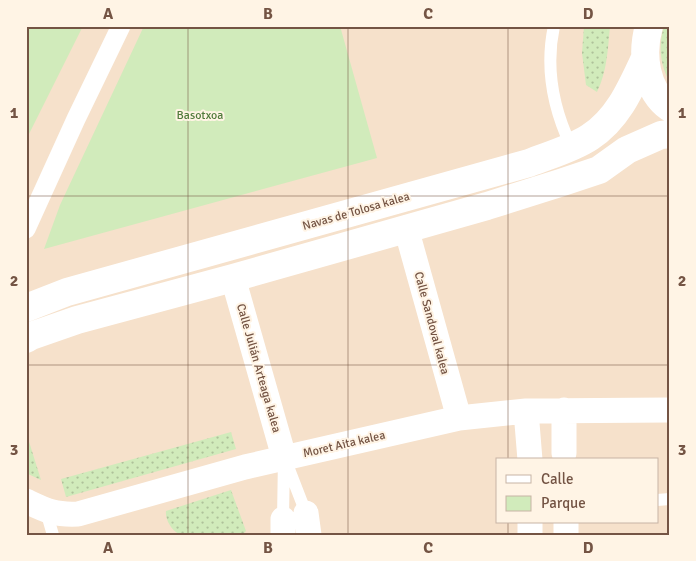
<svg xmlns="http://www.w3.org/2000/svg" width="696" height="561" viewBox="0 0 696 561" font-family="Signika,sans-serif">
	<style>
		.residential { fill: #f6e1cb; fill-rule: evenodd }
		.grass { fill: url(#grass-dots) }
		.park { fill: #d1ebbb }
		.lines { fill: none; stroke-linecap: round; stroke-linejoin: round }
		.service { stroke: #fff; stroke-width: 12 }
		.pedestrian { stroke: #fff; stroke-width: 19 }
		.minor { stroke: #fff; stroke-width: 25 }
		.tertiary { stroke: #fff; stroke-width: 28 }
		.grid { fill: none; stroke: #745444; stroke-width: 1; stroke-opacity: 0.55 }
		.labels { text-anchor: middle; stroke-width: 4; stroke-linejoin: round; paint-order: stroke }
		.park-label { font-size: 12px; fill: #517b3c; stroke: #fff4e5 }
		.street-label { font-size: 12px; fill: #745444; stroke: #fff4e5 }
		.neatline { fill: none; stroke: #745444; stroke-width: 2 }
		.grid-label { font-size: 16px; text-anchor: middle; font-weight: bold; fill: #745444 }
	</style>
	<defs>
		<pattern id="grass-dots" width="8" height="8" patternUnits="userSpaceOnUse" patternTransform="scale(1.25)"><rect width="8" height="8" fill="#d1ebbb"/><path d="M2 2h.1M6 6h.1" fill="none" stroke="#aec19a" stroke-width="1.8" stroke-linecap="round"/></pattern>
	</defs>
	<rect width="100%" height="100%" fill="#fef0dd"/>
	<path class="residential" d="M26,26H670V535H26ZM497,460H657V522H497Z"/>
	<path class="grass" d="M584,26H610C608,48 607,72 597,92L586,85L582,53Z
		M664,26H670V83C660,64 658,47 664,26Z
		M26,432L41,480L26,473Z
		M231,432L236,449L66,497L61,479Z
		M231,490L246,531L242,535C232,535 184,537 179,534C171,530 165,519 166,511Z"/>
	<path class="park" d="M26,26H83L26,140Z
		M144,26H340L377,158L44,249L60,205Z"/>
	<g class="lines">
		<path class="service" d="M554,26C545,68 553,108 571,146
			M287,464L306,513
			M657,500L670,499
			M46,511L53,535
			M283,519L284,457"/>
		<path class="pedestrian" d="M26,229L76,119L121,26"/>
		<path class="minor" d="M406,228L459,418
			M233,278L284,457
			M526,411L530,460
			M564,453V410
			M26,501C47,511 54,515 78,514L245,467L459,418L526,411L670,410
			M306,513L309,535
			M283,519V535
			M530,522V535
			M566,535V522"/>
		<path class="tertiary" d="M649,26C641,54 645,90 670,108
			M26,308L67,292L529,163C549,155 572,149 590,137C618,119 631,88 645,58
			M26,339L31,336L77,320L233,278L487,206L560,183L599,170L627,150L661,135L670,134"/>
	</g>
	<path class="grid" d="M188,26V535M348,26V535M508,26V460M26,196H670M26,365H670M508,522V535"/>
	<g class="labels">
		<g class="park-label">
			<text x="200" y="119">Basotxoa</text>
		</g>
		<g class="street-label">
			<text transform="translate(356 211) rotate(-16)" y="4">Navas de Tolosa kalea</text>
			<text transform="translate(432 323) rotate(75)" y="4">Calle Sandoval kalea</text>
			<text transform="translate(259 368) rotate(74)" y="4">Calle Julián Arteaga kalea</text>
			<text transform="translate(344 444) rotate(-13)" y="4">Moret Aita kalea</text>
		</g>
	</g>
	<rect width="696" height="561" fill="none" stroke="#fff4e5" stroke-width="55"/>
	<rect x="496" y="458" width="162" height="65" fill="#fff4e5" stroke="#c7b4a5"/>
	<rect x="506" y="475" width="25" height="8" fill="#ffffff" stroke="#c7b4a5"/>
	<text x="541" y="484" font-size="15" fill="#745444">Calle</text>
	<rect x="506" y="496" width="25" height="15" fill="#d1ebbb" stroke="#c7b4a5"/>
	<text x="541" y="508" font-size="15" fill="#745444">Parque</text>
	<rect x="28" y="28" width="640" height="506" class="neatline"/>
	<g class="grid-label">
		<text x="108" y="19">A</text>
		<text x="268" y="19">B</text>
		<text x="428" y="19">C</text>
		<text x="588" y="19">D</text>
		<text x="14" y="118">1</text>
		<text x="682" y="118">1</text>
		<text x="14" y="286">2</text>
		<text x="682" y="286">2</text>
		<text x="14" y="455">3</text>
		<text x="682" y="455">3</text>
		<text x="108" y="553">A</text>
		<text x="268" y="553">B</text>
		<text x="428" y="553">C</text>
		<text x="588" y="553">D</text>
	</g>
</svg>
